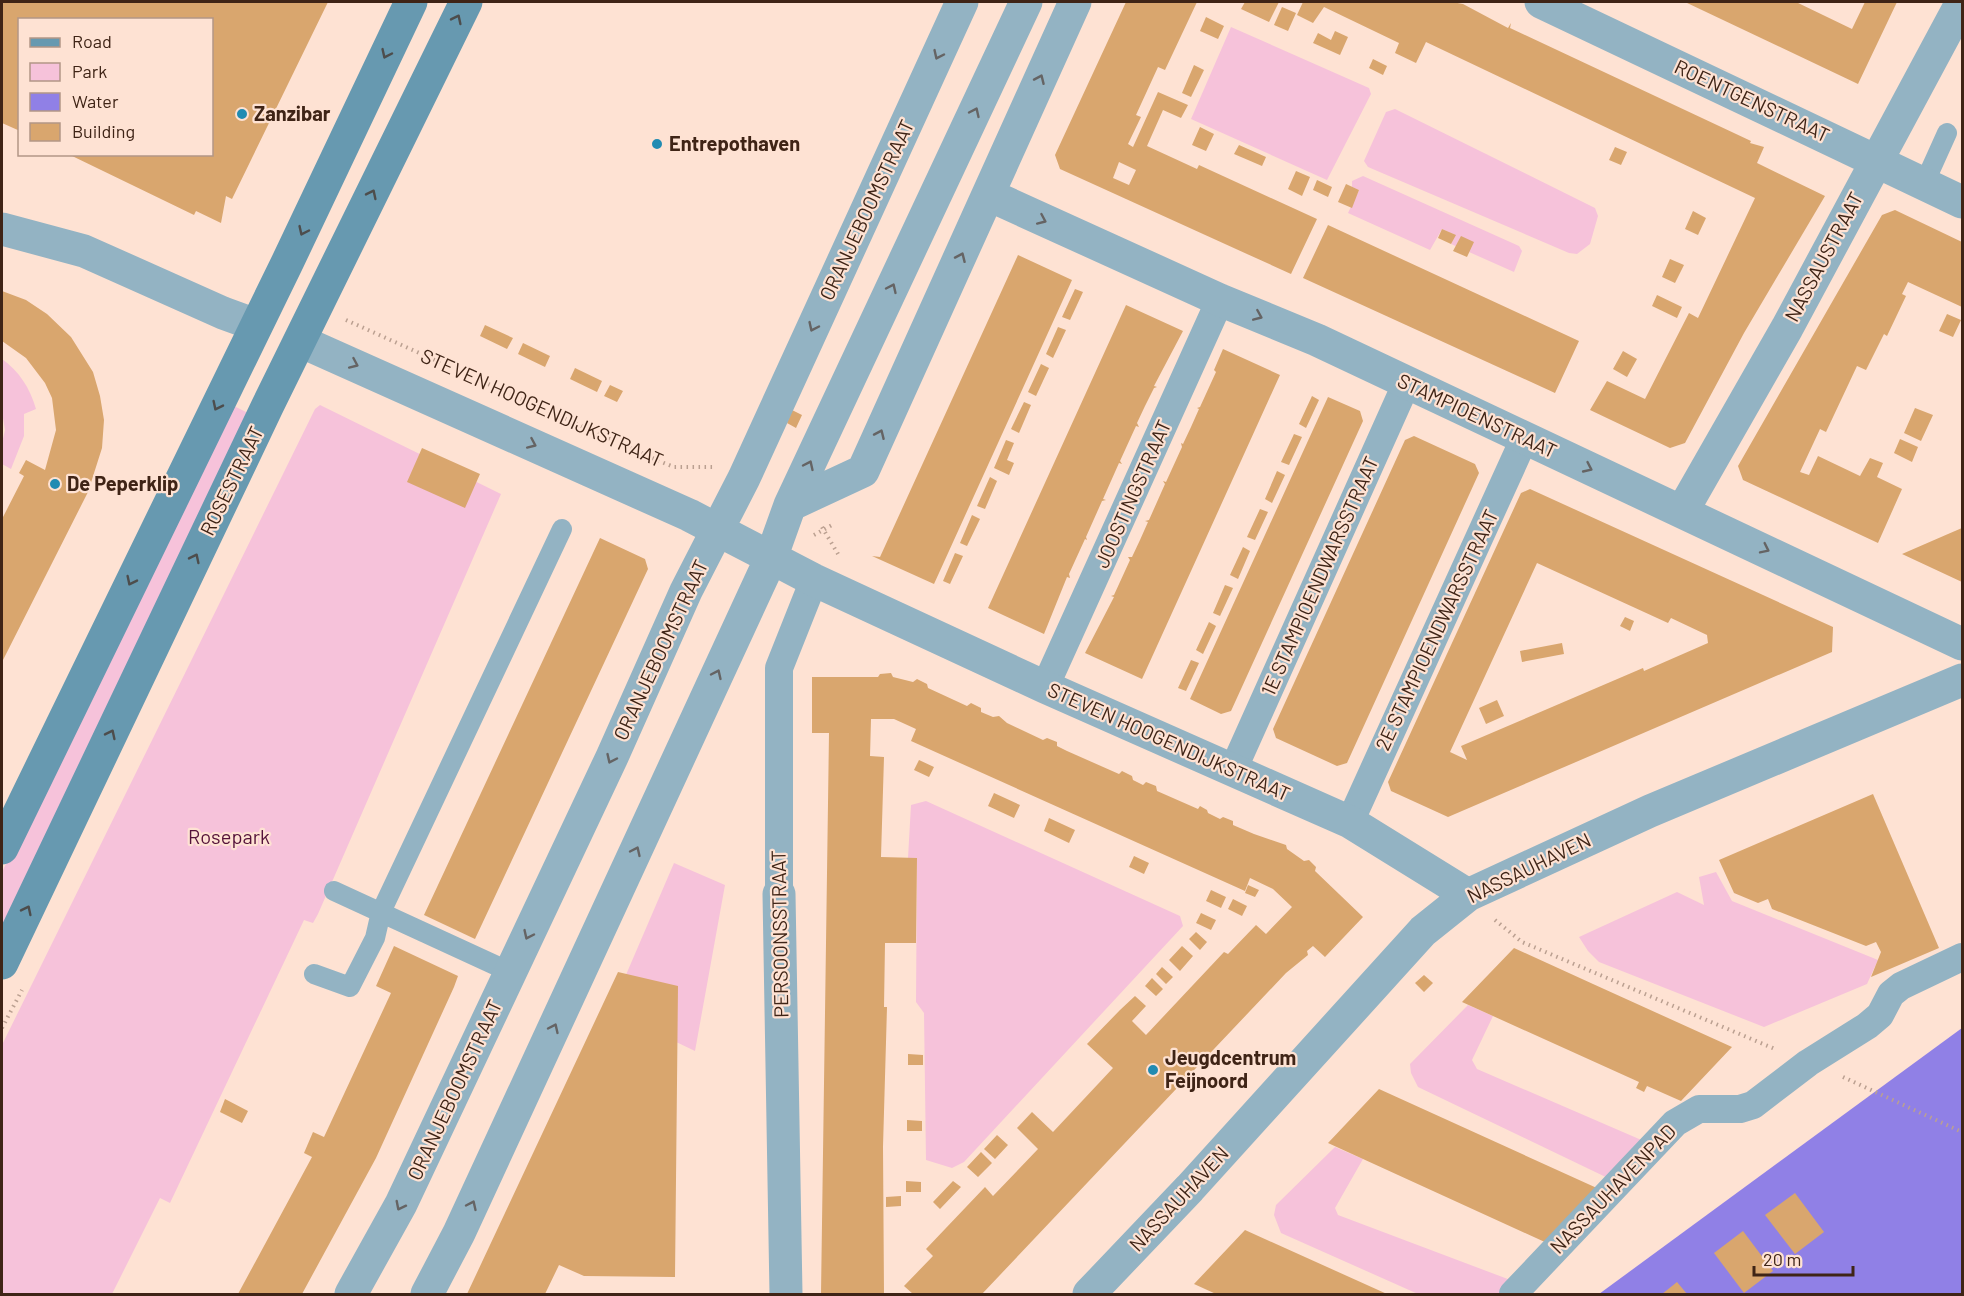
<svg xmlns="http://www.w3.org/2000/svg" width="1964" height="1296" viewBox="0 0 1964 1296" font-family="Barlow,sans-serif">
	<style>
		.green { fill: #f6c2da }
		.water { fill: #9080e6 }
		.building { fill: #d9a66e; fill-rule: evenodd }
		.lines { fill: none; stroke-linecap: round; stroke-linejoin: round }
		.path { stroke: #bba091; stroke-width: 4; stroke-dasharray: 1.5 4.5; stroke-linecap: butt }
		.service { stroke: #93b3c3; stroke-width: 20 }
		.pedestrian { stroke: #93b3c3; stroke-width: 28 }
		.minor { stroke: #93b3c3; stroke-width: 33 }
		.secondary { stroke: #6799b0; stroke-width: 33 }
		.oneway { stroke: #4d4d4c }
		.oneway2 { stroke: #656464 }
		.poi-dot { fill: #218bb2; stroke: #fee2d3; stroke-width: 2 }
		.labels { text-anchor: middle; stroke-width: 4.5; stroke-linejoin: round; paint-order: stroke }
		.street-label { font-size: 20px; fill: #3f2416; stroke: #fee2d3 }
		.poi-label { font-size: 20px; font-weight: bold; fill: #3f2416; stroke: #fee2d3; text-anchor: start }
		.park-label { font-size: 20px; fill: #541139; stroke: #fee2d3 }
	</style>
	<rect width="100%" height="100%" fill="#fee2d3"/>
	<path class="green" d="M1231,27L1369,88L1371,94L1327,180L1191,119Z
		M1395,109L1595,208L1598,216L1590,244L1577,254L1569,253L1368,167L1364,161L1386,112Z
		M1363,176L1519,246L1522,251L1514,272L1451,244L1455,235L1442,229L1430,250L1348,213L1359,190L1352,187V181Z
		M2,359C19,371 30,388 36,409L24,414V436L11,469L2,464V443L5,430L2,412Z
		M232,405L252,415L2,926V872Z
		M320,405L501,494L318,914L313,923L304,920L170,1203L160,1198L112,1294H2V1045L315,409Z
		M926,801L1180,916L1183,926L964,1162L952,1168L926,1160L924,1013L916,1002L917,859L908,858L911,805Z
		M674,863L725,885L695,1051L649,1029L601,1033Z
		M1716,872L1732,901L1878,960L1867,984L1764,1027L1599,962L1588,951L1579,937L1677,892L1704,905L1699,877Z
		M1468,1005L1493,1016L1472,1060L1477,1069L1646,1142L1614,1181L1418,1087L1411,1073L1410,1064Z
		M1335,1147L1363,1159L1335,1208L1338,1215L1513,1281L1500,1294H1418L1281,1233L1274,1215L1276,1205Z"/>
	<path class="water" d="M1962,1028V1294H1599Z"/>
	<path class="building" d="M2,2H328L232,199L226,196L221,223L196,211L194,215L68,154H212V20H20V131L2,123Z
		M1126,2H1197L1165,70L1158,67L1136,115L1141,117L1128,144L1133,147L1158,92L1188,105L1181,118L1163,110L1147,146L1197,169L1199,165L1317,219L1291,274L1060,169L1055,155ZM1119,162L1136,170L1129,185L1113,178Z
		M1245,2H1279L1269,22L1241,9Z
		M1303,2H1452L1463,4L1508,28L1511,23L1510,28L1751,141L1750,143L1764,147L1757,163L1825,196L1744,333L1685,443L1670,448L1590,410L1607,381L1645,399L1689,313L1698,318L1755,198L1426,42L1416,63L1395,53L1399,43L1324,7L1313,23L1297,15Z
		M1685,2H1796L1852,29L1865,2H1897L1858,84Z
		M1282,7L1296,13L1288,31L1274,25Z
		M1206,17L1224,26L1218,39L1200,31Z
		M1335,31L1348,37L1340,55L1313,43L1318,33L1331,40Z
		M1373,59L1387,66L1383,75L1369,68Z
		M1194,65L1204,70L1191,97L1182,93Z
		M1200,127L1214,134L1206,151L1192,145Z
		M1239,145L1266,157L1262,166L1234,154Z
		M1615,147L1627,152L1621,165L1609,160Z
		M1296,171L1310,177L1302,196L1288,189Z
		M1317,180L1332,187L1328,197L1313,190Z
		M1346,184L1359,190L1352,208L1338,202Z
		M1895,210L1962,242V307L1908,282L1902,294L1906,296L1887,336L1884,334L1866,370L1857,366L1826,432L1820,429L1800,472L1809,475L1818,456L1860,476L1870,458L1883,463L1877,477L1902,489L1878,543L1743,480L1738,466L1882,215Z
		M1693,211L1706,218L1698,235L1685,229Z
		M1328,225L1579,341L1555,393L1303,278Z
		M1442,229L1456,235L1451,244L1438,238Z
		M1461,236L1474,242L1467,257L1453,251Z
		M1018,255L1072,280L934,584L872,556L880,557Z
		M1670,259L1684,265L1675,283L1662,277Z
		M1075,289L1083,292L1070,320L1062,317Z
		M2,291L26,300L47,314L71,337L93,372L100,396L104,420L102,448L88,492L2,662V519L24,476L19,473L26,460L45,470L56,430L52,398L45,383L26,358L2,341Z
		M1657,295L1682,307L1677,318L1652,306Z
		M1126,305L1183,331L1154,386L1157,387L1154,388L1145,406L1137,423L1139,427L1136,426L1120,461L1122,464L1119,463L1103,499L1106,500L1102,501L1086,537L1087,540L1085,539L1069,574L1070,578L1067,577L1044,634L988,608Z
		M1947,314L1961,320L1953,337L1939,331Z
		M485,325L513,338L507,349L480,336Z
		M1058,327L1066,330L1053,358L1046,354Z
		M523,343L550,356L545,367L518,354Z
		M1223,349L1280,375L1142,679L1085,653L1114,597L1111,596L1114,595L1130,560L1128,557H1132L1140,540L1148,522L1145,521L1149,520L1165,484L1163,481L1166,482L1182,447L1181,443L1183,444L1191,427L1199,409L1197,408L1200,407L1216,372L1214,370Z
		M1623,351L1637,359L1627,377L1613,369Z
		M1041,364L1049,368L1036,396L1028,392Z
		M575,368L602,381L597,392L570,379Z
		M610,385L623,391L617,402L604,396Z
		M1312,396L1319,400L1306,428L1299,424Z
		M1328,397L1360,411L1363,421L1231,711L1221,714L1190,699Z
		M1024,402L1031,405L1019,433L1011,429Z
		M1915,408L1933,415L1921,441L1904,433Z
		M792,410L802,415L796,428L787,423Z
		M1294,434L1302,437L1289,465L1281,462Z
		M1414,436L1475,464L1479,473L1347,763L1337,766L1276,738L1273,729L1405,440Z
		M1900,439L1918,447L1912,462L1894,453Z
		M1006,440L1014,443L1007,460L1014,463L1009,475L994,468Z
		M422,448L480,474L465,508L407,482Z
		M1277,471L1285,475L1272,503L1265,499Z
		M990,477L997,481L985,509L977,506Z
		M1530,489L1833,627L1832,652L1448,817L1391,791L1388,782L1521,493ZM1537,563L1668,623L1671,618L1707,635L1708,643L1644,671L1643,668L1461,746L1467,760L1450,752Z
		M1260,509L1268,512L1255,540L1247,537Z
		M972,515L980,519L967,546L960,543Z
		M1962,528V582L1902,554L1948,534Z
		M600,538L645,559L648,569L475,939L424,915Z
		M1243,547L1250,551L1238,579L1230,575Z
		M955,553L963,556L950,584L943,581Z
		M1225,585L1233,588L1220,616L1213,613Z
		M1625,617L1634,621L1630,631L1620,626Z
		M1209,622L1216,626L1203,654L1196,650Z
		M1562,643L1564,654L1522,662L1520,651Z
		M1191,660L1199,663L1186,691L1178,688Z
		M891,673L893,677L913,682L917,679L927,684L928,688L967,706L971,703L981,708V712L993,717L999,716L1007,723L1043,740L1047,738L1057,742V746L1067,751L1119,774L1122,771L1132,776L1133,780L1143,785L1146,782L1156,786L1157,791L1198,809L1200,806L1207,810L1208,813L1220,819L1223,817L1233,821V825L1254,834L1286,845L1287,849L1304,861L1309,860L1316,867L1315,871L1363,917L1325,957L1313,946L1307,951L1308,955L1286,973L982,1294H913L904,1286L933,1256L926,1249L985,1187L993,1196L1038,1149L1017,1128L1032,1112L1053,1132L1113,1068L1087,1044L1120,1010L1135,996L1146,1006L1132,1021L1146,1035L1224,952L1228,954L1256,925L1266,934L1292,907L1273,889L1250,878L1245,891L911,741L916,729L894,719H871L870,756L884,757L881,857L917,858L916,943H885L884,1007H887L883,1147L884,1294H821L829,733H812V677H878L880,674Z
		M1497,700L1504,716L1486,724L1479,708Z
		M919,760L934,767L929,777L914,770Z
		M994,793L1020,805L1014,818L988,806Z
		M1873,794L1939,948L1871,977L1881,952L1876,942L1866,946L1772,909L1768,899L1758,903L1734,893L1719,860Z
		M1049,818L1075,830L1069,843L1044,831Z
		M1134,856L1149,863L1144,874L1129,867Z
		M1248,885L1259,890L1255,897L1245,893Z
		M1211,890L1226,897L1221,908L1206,901Z
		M1233,899L1247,906L1242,916L1228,909Z
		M1201,913L1216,920L1211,930L1196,923Z
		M1196,932L1207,942L1200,950L1189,939Z
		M394,946L458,976L454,987L376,1158L302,1294H238L312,1157L304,1153L313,1132L324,1137L391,993L376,986Z
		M1182,946L1193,956L1180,971L1169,960Z
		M1514,948L1593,984L1732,1047L1681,1101L1647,1086L1644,1092L1636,1088L1639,1082L1462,1002Z
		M1162,967L1173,977L1166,984L1156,974Z
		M618,972L678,986L675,1277L584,1276L559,1265L545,1294H467Z
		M1424,975L1433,983L1424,992L1415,983Z
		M1152,978L1163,989L1156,996L1145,986Z
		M908,1054L923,1055V1065H908Z
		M1379,1089L1599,1189L1547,1243L1328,1143Z
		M225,1099L248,1111L242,1123L220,1112Z
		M907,1120L922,1121V1131H907Z
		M997,1135L1008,1145L995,1159L984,1149Z
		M981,1152L992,1163L978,1177L967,1167Z
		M906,1181L921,1182V1192H906Z
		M953,1181L961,1187L940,1209L933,1202Z
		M1795,1193L1824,1232L1795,1254L1765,1215Z
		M901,1196V1206L886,1207V1197Z
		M1245,1230L1387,1294H1216L1194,1284Z
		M1743,1231L1773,1271L1744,1293L1714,1253Z
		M1677,1282L1687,1294H1662Z"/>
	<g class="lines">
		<path class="path" d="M346,320L659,461L674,467H713
			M822,527L838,554
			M814,535L834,524
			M1495,920L1522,942L1775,1049
			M2,1028L22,990
			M1843,1077L1962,1132"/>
		<path class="service" d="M1924,184L1947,133
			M334,891L510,972
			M314,974L350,987L375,938L381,912L562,529"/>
		<path class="pedestrian" d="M1045,687L1220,300
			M1233,770L1407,382
			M1350,822L1525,437
			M779,894V668L814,580
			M1513,1294L1675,1123L1699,1109H1740L1753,1105L1808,1063L1867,1026L1880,1015L1891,994L1901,986L1962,957"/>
		<path class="minor" d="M1541,2L1962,202
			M989,195L1220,300L1317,340L1962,644
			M2,229L84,251L223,313L256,325
			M300,341L689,515L814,580L1045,687L1350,822L1468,895
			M790,505L863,471L1075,2
			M1683,510L1787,328L1962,2
			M779,894L786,1294
			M351,1294L401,1204L612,757L686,591L744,478L962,2
			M427,1294L459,1233L771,558L790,505L1026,2
			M1089,1294L1190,1188L1423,931L1468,895L1650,811L1962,680"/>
		<path class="secondary" d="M2,848L288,261L411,2
			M2,963L267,407L466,2"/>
	</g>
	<defs><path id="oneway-chevron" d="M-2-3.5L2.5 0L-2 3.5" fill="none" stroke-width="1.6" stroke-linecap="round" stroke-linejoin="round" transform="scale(1.5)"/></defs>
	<g class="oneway">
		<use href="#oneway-chevron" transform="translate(457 19) rotate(-64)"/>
		<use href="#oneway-chevron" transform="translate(386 54) rotate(115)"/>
		<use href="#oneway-chevron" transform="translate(372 194) rotate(-64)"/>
		<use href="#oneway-chevron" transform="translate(303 231) rotate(115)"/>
		<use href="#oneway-chevron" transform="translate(217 406) rotate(116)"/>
		<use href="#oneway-chevron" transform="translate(195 558) rotate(-64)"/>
		<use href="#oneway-chevron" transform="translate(131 581) rotate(116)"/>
		<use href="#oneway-chevron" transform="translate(111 734) rotate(-64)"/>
		<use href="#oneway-chevron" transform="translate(27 910) rotate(-64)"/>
	</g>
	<g class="oneway2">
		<use href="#oneway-chevron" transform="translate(938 55) rotate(115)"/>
		<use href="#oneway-chevron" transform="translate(1040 79) rotate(-66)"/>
		<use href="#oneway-chevron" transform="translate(975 112) rotate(-65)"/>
		<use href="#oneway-chevron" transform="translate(1042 220) rotate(24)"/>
		<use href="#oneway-chevron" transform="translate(961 257) rotate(-66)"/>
		<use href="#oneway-chevron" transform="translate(892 288) rotate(-65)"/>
		<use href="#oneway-chevron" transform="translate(1258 316) rotate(23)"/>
		<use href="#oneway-chevron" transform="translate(813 327) rotate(115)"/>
		<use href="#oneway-chevron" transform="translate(354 364) rotate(24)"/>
		<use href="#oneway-chevron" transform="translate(880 434) rotate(-66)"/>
		<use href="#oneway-chevron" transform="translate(532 444) rotate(24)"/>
		<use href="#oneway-chevron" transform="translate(809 465) rotate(-65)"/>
		<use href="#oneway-chevron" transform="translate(1588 468) rotate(25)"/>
		<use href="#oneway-chevron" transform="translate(1765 549) rotate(26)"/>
		<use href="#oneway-chevron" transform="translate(717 674) rotate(-65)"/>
		<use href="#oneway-chevron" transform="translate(611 759) rotate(115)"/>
		<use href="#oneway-chevron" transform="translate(636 851) rotate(-65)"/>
		<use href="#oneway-chevron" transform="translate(528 935) rotate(115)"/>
		<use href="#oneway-chevron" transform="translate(554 1028) rotate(-65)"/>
		<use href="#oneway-chevron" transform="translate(472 1205) rotate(-65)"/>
		<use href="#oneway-chevron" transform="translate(400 1206) rotate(117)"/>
	</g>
	<g class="poi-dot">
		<circle cx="242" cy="114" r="6"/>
		<circle cx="657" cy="144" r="6"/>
		<circle cx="55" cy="484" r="6"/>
		<circle cx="1153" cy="1070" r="6"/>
	</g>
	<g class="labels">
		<g class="street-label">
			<text transform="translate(1752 101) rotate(25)" y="7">ROENTGENSTRAAT</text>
			<text transform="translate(867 210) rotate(-65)" y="7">ORANJEBOOMSTRAAT</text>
			<text transform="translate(1824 257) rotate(-62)" y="7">NASSAUSTRAAT</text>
			<text transform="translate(542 408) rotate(24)" y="7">STEVEN HOOGENDIJKSTRAAT</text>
			<text transform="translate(1477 416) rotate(25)" y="7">STAMPIOENSTRAAT</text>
			<text transform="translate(232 481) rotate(-64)" y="7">ROSESTRAAT</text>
			<text transform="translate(1133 494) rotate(-66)" y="7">JOOSTINGSTRAAT</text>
			<text transform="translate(1320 576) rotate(-66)" y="7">1E STAMPIOENDWARSSTRAAT</text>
			<text transform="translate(1437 630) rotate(-65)" y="7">2E STAMPIOENDWARSSTRAAT</text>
			<text transform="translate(661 650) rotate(-65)" y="7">ORANJEBOOMSTRAAT</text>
			<text transform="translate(1169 742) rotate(24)" y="7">STEVEN HOOGENDIJKSTRAAT</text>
			<text transform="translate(1529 868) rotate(-26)" y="7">NASSAUHAVEN</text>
			<text transform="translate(780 934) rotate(-91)" y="7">PERSOONSSTRAAT</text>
			<text transform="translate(455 1090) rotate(-65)" y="7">ORANJEBOOMSTRAAT</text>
			<text transform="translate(1613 1189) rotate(-46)" y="7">NASSAUHAVENPAD</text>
			<text transform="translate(1179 1199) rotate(-47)" y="7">NASSAUHAVEN</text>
		</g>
		<g class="poi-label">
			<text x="254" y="121">Zanzibar</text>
			<text x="669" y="151">Entrepothaven</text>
			<text x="67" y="491">De Peperklip</text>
			<text x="1165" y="1065">Jeugdcentrum<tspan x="1165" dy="23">Feijnoord</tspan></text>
		</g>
		<g class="park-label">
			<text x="229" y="844">Rosepark</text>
		</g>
	</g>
	<rect width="1964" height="1296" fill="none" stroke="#3f2416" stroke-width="6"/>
	<rect x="18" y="18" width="195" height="138" fill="#fee2d3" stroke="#b29687" stroke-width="1.5"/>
	<rect x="30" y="38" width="30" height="9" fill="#6799b0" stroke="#b29687" stroke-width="1.5"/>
	<text x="72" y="48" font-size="18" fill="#3f2416">Road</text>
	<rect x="30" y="63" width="30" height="18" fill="#f6c2da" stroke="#b29687" stroke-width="1.5"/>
	<text x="72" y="78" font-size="18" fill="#3f2416">Park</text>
	<rect x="30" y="93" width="30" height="18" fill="#9080e6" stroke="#b29687" stroke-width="1.5"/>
	<text x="72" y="108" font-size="18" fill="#3f2416">Water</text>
	<rect x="30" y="123" width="30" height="18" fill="#d9a66e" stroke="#b29687" stroke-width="1.5"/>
	<text x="72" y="138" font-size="18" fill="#3f2416">Building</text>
	<path d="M1754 1266v9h99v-9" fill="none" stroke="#3f2416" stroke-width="3"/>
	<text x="1763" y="1266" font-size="18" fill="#3f2416" stroke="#fee2d3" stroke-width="4.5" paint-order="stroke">20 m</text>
</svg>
